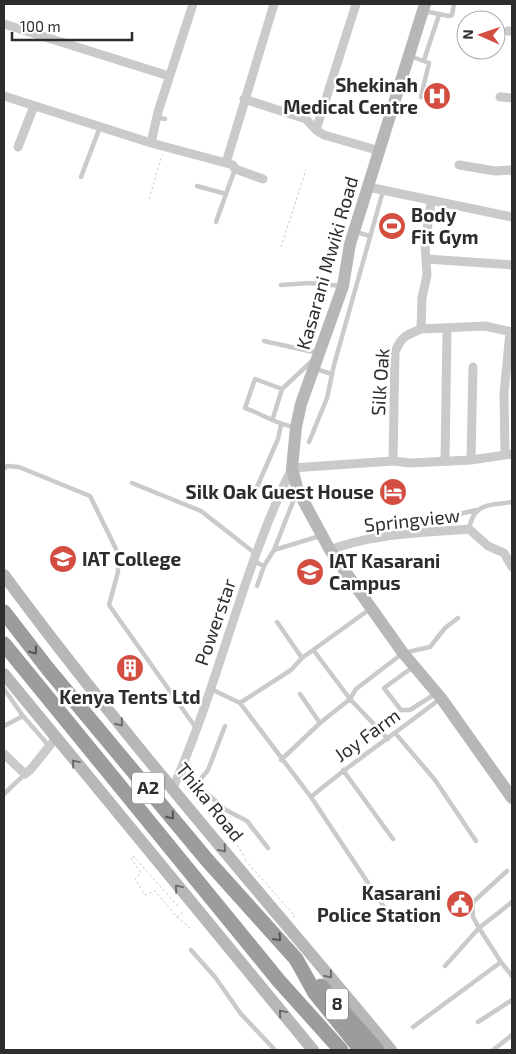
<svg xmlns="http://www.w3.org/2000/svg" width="516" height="1054" viewBox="0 0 516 1054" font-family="'Exo 2',sans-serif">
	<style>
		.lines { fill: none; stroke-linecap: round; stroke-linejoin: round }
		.path { stroke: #cacaca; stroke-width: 1; stroke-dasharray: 2.5 2.5; stroke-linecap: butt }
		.service { stroke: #cacaca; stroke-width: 4.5 }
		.minor { stroke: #cacaca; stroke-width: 9 }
		.secondary { stroke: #b7b7b7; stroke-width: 12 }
		.trunk { stroke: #9c9c9c; stroke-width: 15 }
		.oneway { stroke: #545454 }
		.oneway2 { stroke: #6b6b6b }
		.labels { text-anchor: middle; stroke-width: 5; stroke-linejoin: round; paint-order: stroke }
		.shield { fill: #fff; stroke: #6c6c6c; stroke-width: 1 }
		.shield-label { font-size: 18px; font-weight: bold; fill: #2d2d2d }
		.poi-label { font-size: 19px; font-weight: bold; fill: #2d2d2d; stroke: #fff; text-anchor: end }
		.street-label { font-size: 19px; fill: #2d2d2d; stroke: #fff }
	</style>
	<rect width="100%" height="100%" fill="#fff"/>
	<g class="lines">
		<path class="path" d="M149,199L162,155
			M281,247L306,170
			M237,845L246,859
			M245,860L295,916L293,918
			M178,906L133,856L131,858L141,873L135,879L145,895L155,891L177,917L184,911
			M177,917L190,928"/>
		<path class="service" d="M424,11L449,16L452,15L454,4
			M410,56L429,63L421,97
			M424,60L439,15
			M156,117L165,119
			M81,177L100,127
			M197,186L226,194
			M216,222L235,169
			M356,232L370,236
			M281,285L309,283L342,286
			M264,341L318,353
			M316,369L332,374
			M282,389L255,379L245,408C262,414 278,425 295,427
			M273,418L282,389L313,360
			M309,442L327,398L334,365L383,191
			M4,469L7,466L19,467L90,496L118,553V572L109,605L196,728
			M132,483L201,511L256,554
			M254,494L278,439L281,425
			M469,529C474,502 489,506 512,502
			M408,531L430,521L476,510
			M274,550L320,536
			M253,561L264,566L257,586
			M264,566L274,550L296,494
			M370,609L302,658L291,670L240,703L311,797L390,916
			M277,622L302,658
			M314,651L350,699L388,739
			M413,667L384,688L401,710H410L435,694
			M4,689L23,716
			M211,689L240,703
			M300,694L320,723L350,699L356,689L403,653L430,647L445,628L458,618
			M4,726L23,716L49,746
			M396,734L435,780L476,841
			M281,760L320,723
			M343,770L393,839
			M181,771L226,810L247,821L268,848
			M196,785L208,770L225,726
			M4,794L25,774
			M311,797C352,762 398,732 441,698
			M191,950L215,977L241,1014L275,1050
			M501,962L512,976
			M445,966L479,928L473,917L472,903L507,871
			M478,1022L512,1000
			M413,1027L501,962L479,928L512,902
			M493,1050L512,1035"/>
		<path class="minor" d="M4,24L169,76
			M508,31H512
			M4,96L151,143L226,163L233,165L235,169L263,179
			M500,97L512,98
			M244,99L306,119L316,130L324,135L380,151
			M316,130L356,4
			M151,143L158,112L193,4
			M18,147L34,106
			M226,163L274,4
			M459,165L495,171L512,170
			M368,187L512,217
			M427,259L512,265
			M421,329L485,326L512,332
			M505,454L504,394L510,332
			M471,460L473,367
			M393,461L395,352C401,337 406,335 421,329L422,298L427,275L425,245L431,202
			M445,461L447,330
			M330,550C373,533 424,533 469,529L488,546L504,553L512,567
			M4,754L25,774L31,769L55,739
			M173,788C219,684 242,570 292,468L393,461L410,463L471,460L512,454"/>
		<path class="secondary" d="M425,4L350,244L343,286L301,404L296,427L292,468L298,491L330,550L403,653L441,698L512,798
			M4,575C125,739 261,893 391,1050
			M4,674L313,1050"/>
		<path class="trunk" d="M4,612L48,669L207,860L296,959L315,993L361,1050
			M4,644L279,981L341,1050
			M321,986L377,1050"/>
	</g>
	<defs><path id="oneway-chevron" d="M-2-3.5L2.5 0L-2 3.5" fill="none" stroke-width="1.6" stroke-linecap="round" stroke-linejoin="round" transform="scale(1.25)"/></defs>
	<g class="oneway">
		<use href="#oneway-chevron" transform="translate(34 651) rotate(52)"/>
		<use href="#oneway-chevron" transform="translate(171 816) rotate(51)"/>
		<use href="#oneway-chevron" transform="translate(278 938) rotate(48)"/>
	</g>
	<g class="oneway2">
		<use href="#oneway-chevron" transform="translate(120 723) rotate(51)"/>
		<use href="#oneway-chevron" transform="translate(75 763) rotate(-130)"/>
		<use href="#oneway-chevron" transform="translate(223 849) rotate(50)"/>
		<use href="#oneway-chevron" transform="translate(178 888) rotate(-130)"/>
		<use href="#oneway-chevron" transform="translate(329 975) rotate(50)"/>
		<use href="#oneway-chevron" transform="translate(282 1013) rotate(-130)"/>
	</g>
	<defs>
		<g id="hospital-disc" transform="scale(1.4375)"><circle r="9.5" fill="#d34d41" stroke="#fff"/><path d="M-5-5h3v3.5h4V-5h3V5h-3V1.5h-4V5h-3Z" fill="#fff"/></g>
		<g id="stadium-disc" transform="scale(1.4375)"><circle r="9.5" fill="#d34d41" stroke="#fff"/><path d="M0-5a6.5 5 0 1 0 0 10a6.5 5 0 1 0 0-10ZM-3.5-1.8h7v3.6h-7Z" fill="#fff"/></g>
		<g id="hotel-disc" transform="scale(1.4375)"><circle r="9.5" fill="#d34d41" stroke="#fff"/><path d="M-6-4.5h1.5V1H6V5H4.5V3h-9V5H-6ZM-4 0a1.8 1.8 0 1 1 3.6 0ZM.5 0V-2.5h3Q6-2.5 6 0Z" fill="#fff"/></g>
		<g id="university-disc" transform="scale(1.4375)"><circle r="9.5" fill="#d34d41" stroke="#fff"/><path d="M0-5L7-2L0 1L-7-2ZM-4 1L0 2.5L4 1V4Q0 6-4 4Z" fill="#fff"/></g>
		<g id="building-disc" transform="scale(1.4375)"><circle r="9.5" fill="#d34d41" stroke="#fff"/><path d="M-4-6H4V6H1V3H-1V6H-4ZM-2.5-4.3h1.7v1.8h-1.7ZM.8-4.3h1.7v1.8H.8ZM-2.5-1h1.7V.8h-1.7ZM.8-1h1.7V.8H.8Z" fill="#fff"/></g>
		<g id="civic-disc" transform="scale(1.4375)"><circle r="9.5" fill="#d34d41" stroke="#fff"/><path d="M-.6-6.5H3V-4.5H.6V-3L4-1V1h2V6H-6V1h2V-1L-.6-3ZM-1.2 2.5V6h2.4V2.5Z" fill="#fff"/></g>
	</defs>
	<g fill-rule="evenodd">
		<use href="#hospital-disc" x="437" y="96"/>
		<use href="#stadium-disc" x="392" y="226"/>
		<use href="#hotel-disc" x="393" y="492"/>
		<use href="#university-disc" x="63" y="559"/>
		<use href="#university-disc" x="310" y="572"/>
		<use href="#building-disc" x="130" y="668"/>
		<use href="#civic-disc" x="460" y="904"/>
	</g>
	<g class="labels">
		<g class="shield">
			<rect x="132" y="772.5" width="32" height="31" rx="4"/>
			<rect x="326" y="988.5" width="22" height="31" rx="4"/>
		</g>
		<g class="shield-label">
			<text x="148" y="794">A2</text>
			<text x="337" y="1010">8</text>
		</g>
		<g class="poi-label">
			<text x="418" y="92">Shekinah<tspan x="418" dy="22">Medical Centre</tspan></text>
			<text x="411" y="222" text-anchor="start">Body<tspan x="411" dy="22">Fit Gym</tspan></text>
			<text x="374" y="499">Silk Oak Guest House</text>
			<text x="82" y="566" text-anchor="start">IAT College</text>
			<text x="329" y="568" text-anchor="start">IAT Kasarani<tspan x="329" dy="22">Campus</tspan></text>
			<text x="130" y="704" text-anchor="middle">Kenya Tents Ltd</text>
			<text x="441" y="900">Kasarani<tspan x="441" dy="22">Police Station</tspan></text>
		</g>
		<g class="street-label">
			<text transform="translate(327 263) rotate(-74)" y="7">Kasarani Mwiki Road</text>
			<text transform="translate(380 382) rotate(-86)" y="7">Silk Oak</text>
			<text transform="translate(412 520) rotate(-6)" y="7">Springview</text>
			<text transform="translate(215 622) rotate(-71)" y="7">Powerstar</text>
			<text transform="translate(367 735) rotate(-36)" y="7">Joy Farm</text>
			<text transform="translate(210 802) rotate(51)" y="7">Thika Road</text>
		</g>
	</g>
	<rect width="516" height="1054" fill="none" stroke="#2d2d2d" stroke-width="10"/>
	<g transform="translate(481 35) rotate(272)"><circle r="24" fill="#ffffff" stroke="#ababab"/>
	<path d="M0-4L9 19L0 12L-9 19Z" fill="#d34d41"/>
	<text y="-8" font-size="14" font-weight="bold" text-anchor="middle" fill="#2d2d2d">N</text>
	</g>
	<path d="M12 32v8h120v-8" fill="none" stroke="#2d2d2d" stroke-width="2.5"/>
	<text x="20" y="32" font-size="15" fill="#2d2d2d" stroke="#ffffff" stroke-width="4" paint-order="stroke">100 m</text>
</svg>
